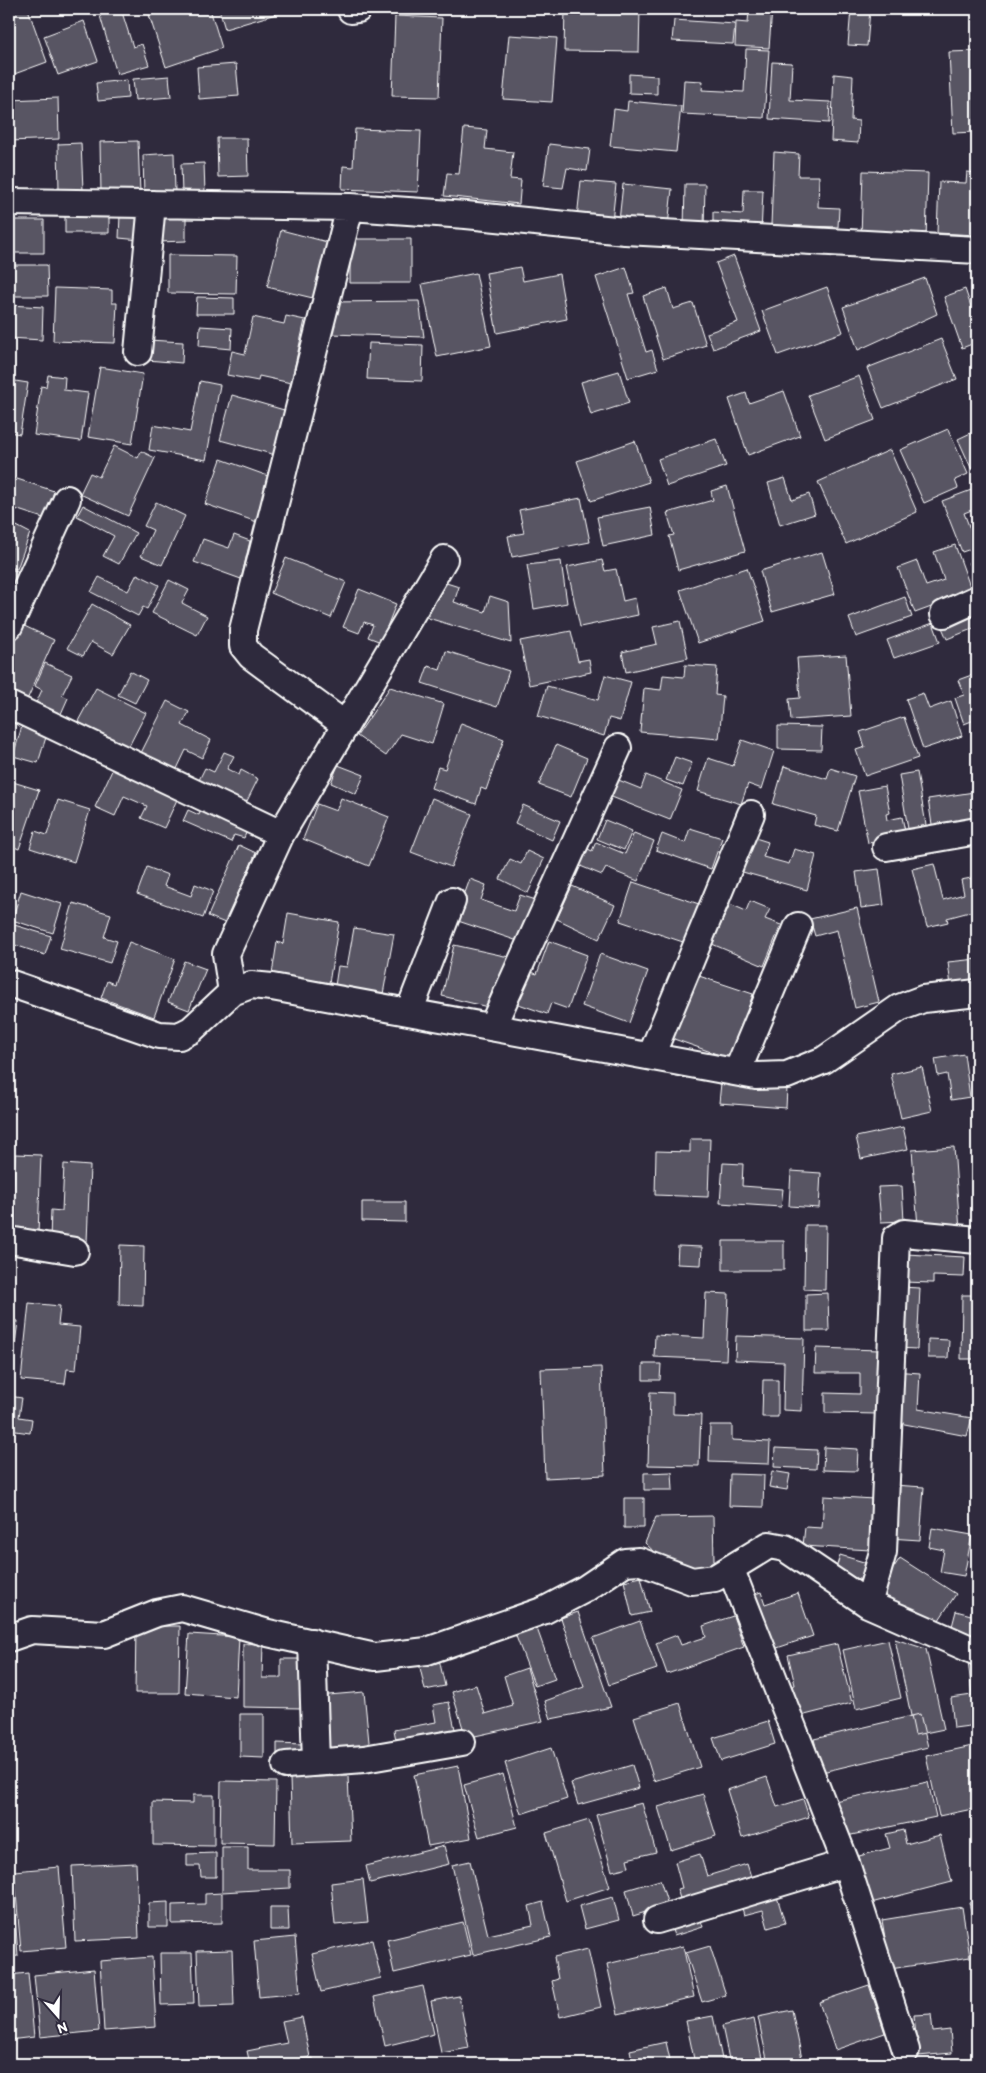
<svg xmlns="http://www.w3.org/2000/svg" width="986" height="2073" viewBox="0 0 986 2073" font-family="Itim,sans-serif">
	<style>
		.building { fill: #595564; stroke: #fff }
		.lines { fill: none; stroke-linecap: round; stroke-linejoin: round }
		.minor-casing { stroke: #fff; stroke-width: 30 }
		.minor { stroke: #2f2a3d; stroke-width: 26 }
	</style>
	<rect width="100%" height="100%" fill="#2f2a3d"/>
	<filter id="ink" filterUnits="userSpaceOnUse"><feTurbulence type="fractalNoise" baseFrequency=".02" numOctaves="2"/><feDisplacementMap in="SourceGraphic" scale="10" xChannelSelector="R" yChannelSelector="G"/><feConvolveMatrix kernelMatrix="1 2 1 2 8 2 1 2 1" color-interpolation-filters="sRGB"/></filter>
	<g filter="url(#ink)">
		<path class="building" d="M9,9H28L47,62L9,76Z
			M98,9H121L133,47L142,44L149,65L117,74Z
			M168,9H210L222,48L166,67L149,15Z
			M219,9H293L225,29Z
			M565,9H640L639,52L564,51Z
			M749,9H772L769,48L735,46L736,22L748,23Z
			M851,9H870L867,46L848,45Z
			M395,16L442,18L439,97L392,96Z
			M674,20L735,24L733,44L672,41Z
			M84,21L98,61L58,75L44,36Z
			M509,35L557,38L552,102L503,99Z
			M746,49L769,50L764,118L682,114L684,80L703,81L702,90L744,92Z
			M977,51V132L953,133L949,52Z
			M772,62L792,63L790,100L830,102L829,123L769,119Z
			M236,64L239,96L199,99L197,67Z
			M629,74L657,76V94L629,93Z
			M834,74L853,76L851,120L859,121L858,143L831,141Z
			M169,76L171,97L135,100L133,79Z
			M127,80L128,98L98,101L96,83Z
			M58,98L59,139L9,141V100Z
			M628,101L681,106L676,152L610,146L614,109L627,111Z
			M464,128L487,130L485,149L513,152L510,179L521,180L519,204L444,196L447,173L459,174Z
			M355,129L421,131L418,192L342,189L343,166L353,167Z
			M217,138H247L248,176L218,177Z
			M138,141L140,193H101L100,142Z
			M81,143L83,190H59L58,144Z
			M549,144L590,149L587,171L567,168L563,188L543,186Z
			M774,152L799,154L798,176H819L818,207L839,208L838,227L771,225Z
			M174,153L175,193L144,195L143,155Z
			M204,163L205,193L182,194L181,164Z
			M863,171L928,173L926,240L861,238Z
			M967,172L977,173V235L937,233L939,182L966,183Z
			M581,181L616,184L612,222L577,218Z
			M623,184L672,189L668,226L619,221Z
			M685,184H705L704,229H684Z
			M744,190H763L761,234L713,232V212L743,214Z
			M65,215H109V233H65Z
			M120,215L142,216L140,240L119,238Z
			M158,215H186V241L158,242Z
			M9,220H44V253H9Z
			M281,230L335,244L321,300L267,287Z
			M350,239H411V283H350Z
			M168,255L237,256L236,294L168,293Z
			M734,256L761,331L713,349L707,333L738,322L716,263Z
			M9,265H47L48,296H9Z
			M520,267L523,281L559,274L567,319L497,333L486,273Z
			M626,267L634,293L628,294L646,352L652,350L658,369L628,378L596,277Z
			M476,273L491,346L437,357L422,284Z
			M925,278L937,314L858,350L843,307Z
			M827,287L843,332L778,355L762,311Z
			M55,288L112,290V303H117L115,343L53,341Z
			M667,288L673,309L693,303L706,345L663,359L643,296Z
			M965,289L977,324V342L962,348L944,297Z
			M197,297L234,298V314H196Z
			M419,301L424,337L331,334L332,302Z
			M9,305L43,307L42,340L9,338Z
			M286,316L305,320L291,383L259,376L258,381L227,375L232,351L245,354L253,317L284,324Z
			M200,326L232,328L231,349L199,346Z
			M941,339L957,379L883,408L867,368Z
			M148,340L183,342L182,363L147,360Z
			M369,343L423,345L422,381L367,379Z
			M100,367L143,374L132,444L88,437Z
			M619,371L629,403L591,415L581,382Z
			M48,375L65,377L64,390L88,393L81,441L34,435L41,386L46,387Z
			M859,376L875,420L825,439L808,395Z
			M9,380L28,383L20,434L9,432Z
			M200,381L220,385L206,460L149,450L153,425L190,432Z
			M784,391L800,436L748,455L729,399L746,393L749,403Z
			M232,395L291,412L279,456L220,440Z
			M948,429L968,474L955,480L958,488L924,503L900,450Z
			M977,430V467L972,470L958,439Z
			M716,439L726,466L667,486L658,459Z
			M635,441L649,482L591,501L577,461Z
			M114,446L138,458L141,451L155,458L128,516L80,494L90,473L99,477Z
			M890,450L917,512L846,544L818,482Z
			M221,459L268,476L257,522L205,504Z
			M11,477L54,491L46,519L9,507V484Z
			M785,478L792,500L809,494L815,514L780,525L768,483Z
			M727,486L745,551L678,570L669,536L674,535L667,513L713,500L711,491Z
			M974,489L977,508L964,513L977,547L962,552L942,501Z
			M581,498L590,542L512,557L508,536L524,533L519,510Z
			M156,502L185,516L162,565L141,556L153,530L144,526Z
			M83,505L136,533L119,564L103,556L114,536L77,516Z
			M650,507L655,535L603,546L597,517Z
			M9,522L30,533L17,569L9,567Z
			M234,535L250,541L241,579L194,562L203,539L229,548Z
			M955,545L972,592L915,613L898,568L917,561L926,586L944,580L934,552Z
			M822,552L835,594L772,612L760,571Z
			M286,558L346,582L331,618L271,593Z
			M977,559V581L969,562Z
			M602,560L605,571L616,569L623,601L635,598L638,615L580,627L567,567Z
			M561,561L567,603L534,609L527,565Z
			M747,568L765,621L698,643L680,590Z
			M9,569L18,571L13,590L9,589Z
			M137,574L159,585L147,609L143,607L138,616L91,592L99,577L128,591Z
			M169,580L189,590L182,603L207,616L197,635L152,613Z
			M440,581L459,587L454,602L485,612L490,596L509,602L511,643L428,618Z
			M359,589L396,604L381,642L368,637L373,625L364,622L359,633L343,627Z
			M905,597L912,617L856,637L849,618Z
			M92,604L130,625L113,654L91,642L83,656L67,648Z
			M977,608V627L947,639L940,623Z
			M680,621L688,658L626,672L622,652L657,644L653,627Z
			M18,623L54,640L26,702L9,694V644Z
			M933,623L940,642L894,658L887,640Z
			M571,631L578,661L589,659L591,672L529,685L520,641Z
			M446,651L509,671L497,707L422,683L428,666L440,670Z
			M846,655L851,716L791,720L789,699L800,698L797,658Z
			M45,663L72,675L62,695L68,698L60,716L35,705L42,690L35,686Z
			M685,665L717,667L715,695L723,696L719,739L640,732L644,688L661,690L663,675L684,677Z
			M130,671L147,680L135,703L118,695Z
			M977,673V719L964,724L955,698L964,695L958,680Z
			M605,675L631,682L620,721L609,718L604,736L538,716L547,686L598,700Z
			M390,687L444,704L432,744L401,734L386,756L357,736Z
			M96,688L146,713L127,750L77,723Z
			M923,693L929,709L951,701L962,736L923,749L906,699Z
			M167,701L189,712L182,725L211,740L202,758L186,750L176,771L141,753Z
			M904,717L918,758L865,776L856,750L865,747L860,732Z
			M461,723L504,739L486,790L481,788L476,804L431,788L438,767L445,769Z
			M22,726L47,734L38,763L13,756Z
			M778,726L822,727L821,750L778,749Z
			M742,740L774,751L762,789L748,784L741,804L698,791L708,758L733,766Z
			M556,745L587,758L571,797L539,785Z
			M224,752L234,756L227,769L239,775L241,770L258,779L245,805L198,782L205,768L214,772Z
			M675,757L692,763L683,786L666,780Z
			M115,764L180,793L164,828L141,818L147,806L124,796L115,816L95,807Z
			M338,765L364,775L356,794L331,783Z
			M784,766L827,779L830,768L855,776L838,831L814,825L816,816L773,804Z
			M917,772L927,831L909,835L899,775Z
			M646,775L682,790L670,820L604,794L611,777L641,789Z
			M13,782L39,790L19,849L9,845V796Z
			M885,786L890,813L886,814L887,820L902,817L906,836L868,843L858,791Z
			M974,792L977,824L933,831L928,799Z
			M341,798L389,817L369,866L303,839L317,804L336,811Z
			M432,798L472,814L451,867L411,852Z
			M58,800L90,810L74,862L30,848L35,831L47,835Z
			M523,805L560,821L552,840L515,823Z
			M202,808L248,828L244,838L234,835L231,842L183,821L188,810L199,815Z
			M605,820L632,831L624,850L597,839Z
			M690,828L722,838L711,869L656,850L662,834L685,843Z
			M634,833L654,841L638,881L606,868L602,875L573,863L580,845L592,851L596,842L625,854Z
			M749,836L768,842L763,857L789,864L794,849L816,855L807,890L739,871Z
			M239,845L256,853L225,923L208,916Z
			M527,851L544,859L528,893L500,879L510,859L521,864Z
			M934,864L943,900L964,894L961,880L971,878L977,910L947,918L948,922L927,927L912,869Z
			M147,867L168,875L164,886L191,896L195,884L213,891L203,918L137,894Z
			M879,869L884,905L861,908L856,872Z
			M470,879L486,885L481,900L514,911L520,895L536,900L521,942L455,920Z
			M633,882L699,904L686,943L620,921Z
			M572,886L615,905L599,939L557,919Z
			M21,891L62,904L53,933L12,920Z
			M750,901L770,909L765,919L781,925L764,966L712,944L730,904L746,911Z
			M73,903L111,914L104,937L117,941L110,963L60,949Z
			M857,908L879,1002L855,1008L837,930L815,936L810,919Z
			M288,913L339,922L329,983L272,974L277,942L283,944Z
			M11,924L51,936L45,955L9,943Z
			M354,928L394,934L383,994L335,986L338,966L347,967Z
			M549,941L587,955L568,1009L551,1003L547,1014L513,1002L525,970L537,974Z
			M129,942L175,959L154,1017L101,998L107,981L114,984Z
			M454,945L509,957L502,989L493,987L488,1007L442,996Z
			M600,954L648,971L629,1023L582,1006Z
			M977,959V983L951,986L948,962Z
			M184,961L206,969L189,1010L168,1002Z
			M693,974L753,994L731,1059L671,1038Z
			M964,1054L970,1097L951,1100L947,1074L938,1076L935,1059Z
			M922,1067L932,1111L901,1118L891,1074Z
			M721,1083L787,1088L786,1108L719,1103Z
			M903,1127L908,1149L861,1159L856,1137Z
			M690,1139H710L708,1197L655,1195L656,1151L690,1152Z
			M954,1147L960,1231L918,1227L912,1150Z
			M15,1154L41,1155L38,1234L12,1233Z
			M723,1163L743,1164L742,1186L783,1189L781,1207L720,1203Z
			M64,1164L90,1166L87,1242L50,1240L51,1210L62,1211Z
			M791,1171L821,1173L819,1208L789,1206Z
			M902,1186L904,1221L881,1222L878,1187Z
			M362,1202H405V1222L362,1221Z
			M805,1225H826L825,1290L804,1289Z
			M723,1241H784V1270H723Z
			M120,1245L144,1246L143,1306L119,1305Z
			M678,1246L702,1247L701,1265L677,1264Z
			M905,1254L965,1257L964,1277L933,1276V1283L903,1282Z
			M900,1287L920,1288L917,1349L896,1348Z
			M706,1293L729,1294L726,1360L654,1357L655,1335L704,1338Z
			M828,1293L829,1331H806V1294Z
			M962,1295H977V1359H961Z
			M29,1303L60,1306L58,1325L80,1327L76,1370L67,1369L65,1384L21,1380Z
			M9,1319L18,1321L11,1375L9,1374Z
			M736,1336L804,1338L802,1411L783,1410L784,1362L735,1360Z
			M928,1339L949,1340L948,1358H928Z
			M816,1348L880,1350L879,1414L825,1413V1393L860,1394V1373H815Z
			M643,1364H661L660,1380H643Z
			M601,1367L605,1475L545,1478L541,1369Z
			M893,1371L920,1373L918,1409L972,1418L967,1436L894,1422Z
			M763,1380H778V1417H762Z
			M650,1392L673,1393V1414L701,1415L699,1466L648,1465Z
			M9,1396L22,1398L19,1417L32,1419L30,1433L9,1430Z
			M710,1425H732V1440L770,1442L769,1464L709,1462Z
			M824,1447L858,1449L857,1471L823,1470Z
			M775,1448L817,1450L816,1469L774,1467Z
			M772,1471L790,1474L787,1490L769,1487Z
			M672,1472L673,1490H644V1473Z
			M730,1474L764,1475L763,1507L729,1506Z
			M893,1485L924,1487L920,1540L889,1538Z
			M824,1496L874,1499L870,1550L803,1546L805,1527L822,1528Z
			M624,1498H644V1528H624Z
			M713,1516L714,1561L703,1570L667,1564L645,1543L656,1517Z
			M932,1528L972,1535L964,1576L940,1572L944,1550L929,1547Z
			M840,1555L867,1563L862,1580L835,1572Z
			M900,1558L956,1594L933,1629L877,1593Z
			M641,1577L650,1612L632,1616L624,1581Z
			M761,1592L765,1604L798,1593L813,1636L765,1652L746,1597Z
			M972,1610L977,1612V1641L950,1634L956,1611L971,1615Z
			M578,1612L611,1707L551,1719L545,1701L584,1687L561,1618Z
			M733,1616L744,1647L667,1674L656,1643L677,1635L681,1645L706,1637L703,1626Z
			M640,1621L657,1669L609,1685L593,1638Z
			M535,1623L555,1679L535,1686L514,1631Z
			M136,1626H180L179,1693H135Z
			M189,1634L239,1637L236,1697L185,1693Z
			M895,1639L926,1649L944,1729L915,1735Z
			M888,1640L901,1698L856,1709L843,1650Z
			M263,1643L262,1678H281V1659H302V1708L243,1707V1644Z
			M837,1644L852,1703L793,1718L786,1688L795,1685L788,1655Z
			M439,1659L445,1686L425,1690L419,1663Z
			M968,1661L977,1663V1725L954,1728L951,1698L972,1695Z
			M527,1668L543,1721L466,1738L452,1692L476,1685L485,1714L513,1706L504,1676Z
			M364,1692L370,1752L323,1757L317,1696Z
			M449,1702L457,1738L398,1750L394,1730L436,1722L433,1705Z
			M680,1703L700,1767L654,1781L634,1717Z
			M240,1714H264V1758L240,1757Z
			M920,1714L928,1747L822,1772L814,1739Z
			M768,1721L775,1744L721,1761L713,1738Z
			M277,1743L303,1744L302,1757H277Z
			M977,1745V1808L939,1816L926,1756Z
			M551,1748L567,1799L521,1814L505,1763Z
			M632,1765L639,1788L578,1805L571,1783Z
			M458,1766L471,1838L428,1846L414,1775Z
			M503,1774L517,1827L479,1837L464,1785Z
			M348,1776L351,1841L292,1843L290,1778Z
			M767,1777L777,1807L803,1799L809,1817L742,1838L727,1790Z
			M221,1781L276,1782L275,1844L220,1843Z
			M928,1782L936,1817L842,1837L834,1801Z
			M703,1794L716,1836L671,1850L658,1807Z
			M193,1795H214V1846L153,1845V1802L193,1803Z
			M642,1803L656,1852L627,1859L629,1867L612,1871L596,1815Z
			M589,1820L610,1887L566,1901L546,1833Z
			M903,1830L906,1844L940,1835L952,1882L871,1903L859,1856L890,1848L886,1834Z
			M444,1846L449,1864L370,1883L366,1866Z
			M222,1847H248V1870H290V1888L222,1892Z
			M216,1853V1877H201L200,1866H187V1854Z
			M700,1854L707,1876L747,1864L753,1883L682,1905L677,1889L682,1888L675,1862Z
			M470,1861L488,1935L533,1925L529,1906L543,1902L551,1937L473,1955L452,1865Z
			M136,1863L139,1938L75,1941L72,1866Z
			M59,1867L66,1947L21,1951L14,1871Z
			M363,1879L368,1922L335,1925L331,1883Z
			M660,1880L668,1905L633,1916L626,1890Z
			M13,1885L18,1956L9,1957V1886Z
			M774,1887L785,1923L768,1928L763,1910L744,1915L739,1898Z
			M222,1893V1923L172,1924V1905L205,1904V1894Z
			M613,1897L619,1920L585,1929L579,1906Z
			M977,1900V1938L969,1902Z
			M168,1902V1927H149V1903Z
			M270,1907H288L289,1930H270Z
			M962,1907L970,1957L890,1969L882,1920Z
			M698,1911L703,1927L674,1936L669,1920Z
			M463,1922L471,1955L394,1973L387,1940Z
			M295,1937L300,1993L259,1997L254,1941Z
			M372,1940L381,1978L321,1992L312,1954Z
			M683,1946L694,1997L618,2014L607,1964Z
			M710,1946L726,1995L702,2002L686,1953Z
			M588,1949L601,2007L560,2017L552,1981L558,1979L554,1957Z
			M232,1950L234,2006L199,2007L197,1951Z
			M160,1953H192L194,2004L161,2005Z
			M152,1957L156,2027L104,2031L100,1961Z
			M94,1969L99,2031L40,2037L34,1975Z
			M28,1973L34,2037L9,2040V1975Z
			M869,1985L885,2033L835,2050L819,2002Z
			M423,1986L434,2034L385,2046L374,1997Z
			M459,1996L469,2048L441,2053L431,2001Z
			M792,2010L803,2064H768L758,2017Z
			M931,2014L933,2032L950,2030L952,2053L918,2056L914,2015Z
			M713,2016L723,2064H695L686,2021Z
			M302,2017L310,2057L278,2064H250L247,2051L287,2043L282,2021Z
			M754,2019L763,2064H730L722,2026Z
			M666,2042L671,2064H633L630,2050Z
			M313,2058L314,2064H292V2063Z"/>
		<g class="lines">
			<g class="minor-casing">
				<path id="minor" d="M351,10L358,9
					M9,202L350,207L466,215L625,231L977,250
					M138,352L152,204
					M944,614L977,599
					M9,626L67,499
					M9,705L281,834
					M344,724L251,656L243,646V630L350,207
					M886,847L977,831
					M9,983L159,1035L179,1036L191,1030L232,992L251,985L272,987L756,1076L787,1075L824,1060L899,1008L923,999L977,993
					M232,992L226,954L281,834L444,559
					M409,1012L452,901
					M492,1027L618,748
					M651,1056L751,814
					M737,1072L798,926
					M9,1240L75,1251
					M731,1570L846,1863L906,2050
					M868,1604L883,1552L896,1238L904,1233L977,1240
					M9,1638L32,1630L104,1634L157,1613L182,1608L268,1633L375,1657L427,1651L545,1610L585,1589L625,1562L639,1561L692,1581L715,1578L769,1545L785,1548L868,1604L977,1652
					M312,1642L316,1762
					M286,1765L364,1759L462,1742
					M657,1920L846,1863"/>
			</g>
			<use href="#minor" class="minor"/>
		</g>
	</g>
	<rect width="986" height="2073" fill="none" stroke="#2f2a3d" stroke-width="30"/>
	<rect x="15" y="15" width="956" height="2043" fill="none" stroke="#fff" stroke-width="2" filter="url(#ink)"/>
	<g transform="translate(58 2016) rotate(160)" stroke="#2f2a3d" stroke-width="4" paint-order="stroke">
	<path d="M0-4L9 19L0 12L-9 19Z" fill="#ffffff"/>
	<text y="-8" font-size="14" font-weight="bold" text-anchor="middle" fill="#ffffff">N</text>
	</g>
</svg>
